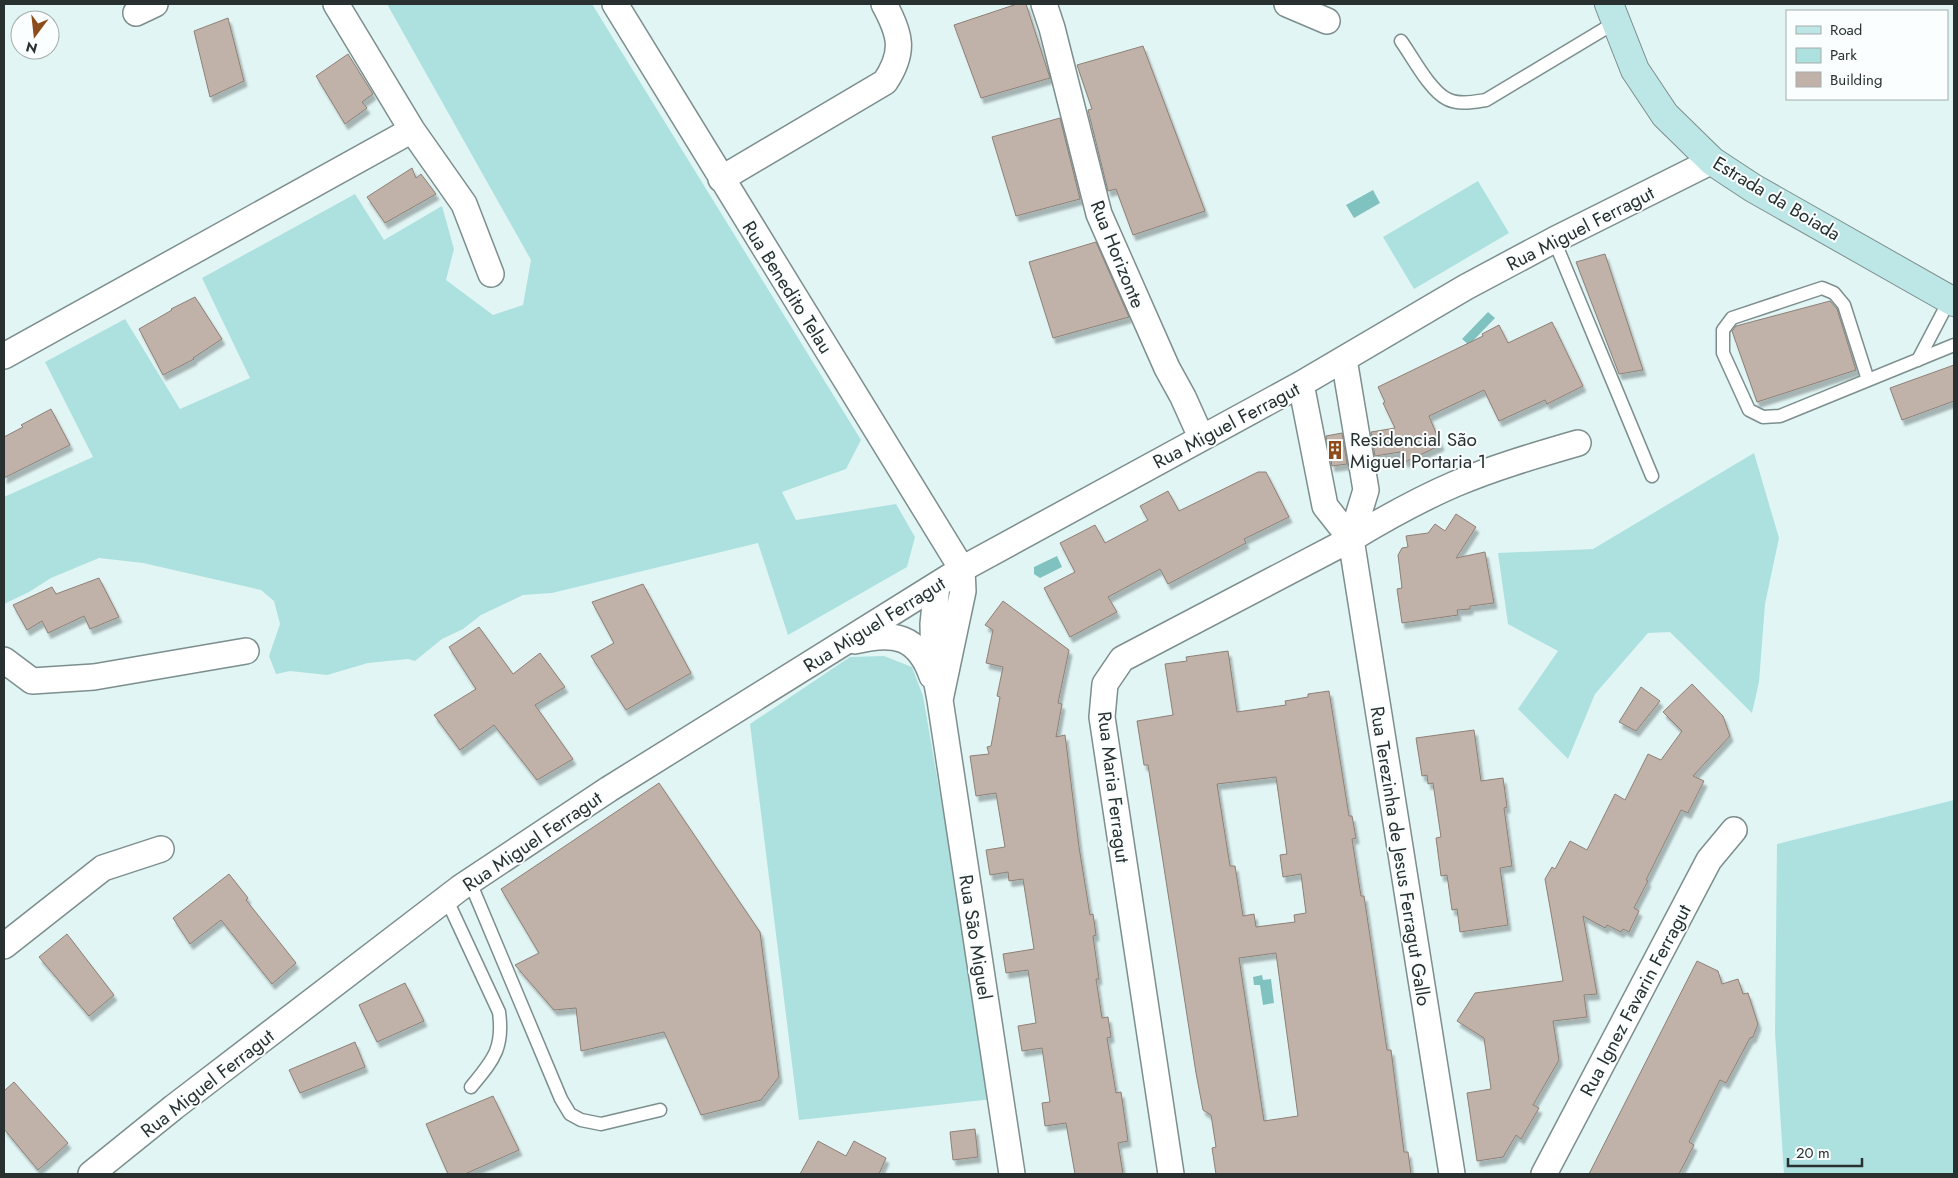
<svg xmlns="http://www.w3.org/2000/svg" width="1958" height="1178" viewBox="0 0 1958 1178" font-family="Jost,sans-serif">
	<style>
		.green { fill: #ade1df }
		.water { fill: #80c2c0 }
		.building { fill: #c1b2a9; stroke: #8e8077; fill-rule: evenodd; filter: url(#shadow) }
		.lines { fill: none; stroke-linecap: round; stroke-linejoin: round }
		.service-casing { stroke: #7c8e8d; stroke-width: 15 }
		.minor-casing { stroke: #7c8e8d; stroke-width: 28 }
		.secondary-casing { stroke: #7c8e8d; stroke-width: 30 }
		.service { stroke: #fff; stroke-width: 12 }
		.minor { stroke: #fff; stroke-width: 25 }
		.secondary { stroke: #bce7e6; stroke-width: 28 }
		.labels { text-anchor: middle; stroke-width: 4; stroke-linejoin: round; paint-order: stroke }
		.street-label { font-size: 19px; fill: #283030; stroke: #fafefe }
		.poi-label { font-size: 19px; fill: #283030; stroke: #fafefe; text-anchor: start }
	</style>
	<defs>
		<filter id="shadow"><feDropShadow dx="3" dy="5.5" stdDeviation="1" flood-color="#0004"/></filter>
	</defs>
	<rect width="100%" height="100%" fill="#e1f5f4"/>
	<path class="green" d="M387,4H592L861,440L846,469L782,492L796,520L896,504L915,537L907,567L788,635L758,543L552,593L523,595L481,615L463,629L442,639L415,661L408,659L368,663L327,675L290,671L276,674L269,656L280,624L274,601L261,590L143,563L99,558L51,578L29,592L4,604V497L93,457L45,362L125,319L180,409L250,378L202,278L355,194L384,240L442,206L454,249L446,280L493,315L523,305L531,260Z
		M1478,181L1509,233L1414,289L1383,237Z
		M1754,453L1779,538L1765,604L1759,682L1752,713L1670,632L1648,633L1595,694L1568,759L1518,709L1558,651L1508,624L1498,553L1593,549Z
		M884,656L912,667L923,696L993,1099L799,1120L750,724L850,657Z
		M1954,800V1174H1784L1775,1033L1777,844Z"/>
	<path class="water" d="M1373,190L1380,203L1354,218L1346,205Z
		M1488,312L1495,318L1469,345L1462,339Z
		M1057,556L1062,567L1040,578L1034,574V567Z
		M1262,975L1263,980L1271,979L1274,1003L1263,1005L1260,985H1254L1253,977Z"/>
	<path class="building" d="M1017,4H1026L1050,78L981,98L954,25Z
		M228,18L244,81L210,97L194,31Z
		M1143,46L1205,211L1133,235L1116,189L1108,191L1088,110L1092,109L1077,65Z
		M348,54L373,94L362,102L367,108L345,124L316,76Z
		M1060,118L1080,199L1016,216L992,137Z
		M412,168L416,178L421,174L436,194L385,223L367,197Z
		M1096,242L1129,317L1053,338L1029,262Z
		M1605,254L1643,370L1619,374L1576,262Z
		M195,297L222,339L193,358L194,359L163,375L139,329L172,310L171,309Z
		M1830,301L1837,309L1856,370L1757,402L1732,331L1736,326Z
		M1552,322L1583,386L1547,404L1545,400L1499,421L1484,390L1429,416L1441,445L1405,462L1400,452L1375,456L1371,432L1395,428L1383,403L1385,402L1378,387L1483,336L1482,334L1499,325L1508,343Z
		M1954,365V401L1902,420L1890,388Z
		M51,409L70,445L4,478V437L23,427L21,425Z
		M1342,433L1347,464L1332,466L1326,436Z
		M1258,472H1266L1289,517L1244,539L1246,543L1168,584L1160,569L1108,597L1117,612L1070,637L1044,588L1075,572L1060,543L1095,525L1105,543L1148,520L1140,506L1168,491L1179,511Z
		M1456,514L1476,527L1456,558L1485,552L1494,603L1470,606V609L1457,610L1458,615L1402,623L1397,589L1402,588L1398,555L1402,548L1408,547L1406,536L1428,533L1435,524L1445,531Z
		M99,578L119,617L90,629L84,616L48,633L42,621L27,630L13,605L52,587L56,594Z
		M643,584L691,673L626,710L591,656L614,643L592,602Z
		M1003,601L1069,650L1058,703L1062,704L1056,737L1065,735L1079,847L1090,915L1093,914L1096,935L1093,936L1099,979H1096L1102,1018L1108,1017L1111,1037L1107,1038L1116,1093L1121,1092L1128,1141L1118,1143L1123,1174H1075L1066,1123L1045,1126L1042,1103L1050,1102L1042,1048L1022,1051L1018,1026L1036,1023L1028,970L1006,973L1003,954L1034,949L1023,879L1009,881L1008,872L990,875L986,850L1005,847L996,793L976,796L970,756L989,754L987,747L991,746L1000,697L997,696L1003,667L986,663L993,630L985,625Z
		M479,627L513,674L540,653L565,687L535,705L573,759L537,780L494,725L460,750L434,715L476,689L449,647Z
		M1228,651L1237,712L1286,705L1285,701L1308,697V694L1329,691L1349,816H1352L1356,838L1352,839L1361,896H1364L1387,1050H1391L1404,1152H1408L1411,1174H1216L1212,1148L1216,1147L1211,1115L1203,1110L1196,1073L1148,765H1144L1137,721L1173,715L1165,664L1187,661L1186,657ZM1276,777L1287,854L1280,855L1283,877L1301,874L1306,913L1294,915L1295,922L1256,927L1254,914L1243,916L1235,866H1230L1217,784ZM1276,953L1298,1116L1264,1121L1239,958Z
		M1692,684L1723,716L1730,736L1693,776L1704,781L1688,813L1681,810L1646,880L1648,881L1634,908L1639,911L1629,932L1623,929L1621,932L1607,925L1605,928L1583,916L1597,994L1584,995L1587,1017L1553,1021L1559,1060L1533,1105L1539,1108L1521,1139L1516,1135L1503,1157L1477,1161L1467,1093L1491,1089L1484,1038L1457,1021L1475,993L1563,981L1545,879L1552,867L1555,869L1570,841L1587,850L1615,794L1625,800L1648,754L1661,760L1682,731L1663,712Z
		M1641,687L1660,701L1636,731L1619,722Z
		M1474,730L1481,781L1503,778L1507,807L1504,808L1512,866L1500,868L1508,925L1460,932L1457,909L1452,910L1447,875L1441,876L1436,838L1441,837L1433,783L1428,784L1427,775L1422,776L1416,738Z
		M659,783L760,932L779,1077L761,1100L701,1115L664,1032L581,1051L576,1008L554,1010L515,965L539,953L501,889Z
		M229,874L248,898L246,900L296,963L272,984L221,920L190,944L173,918Z
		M67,934L114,995L89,1016L39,957Z
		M1697,961L1718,971L1722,984L1738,979L1743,994L1748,993L1758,1024L1753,1037L1750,1038L1726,1083L1720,1080L1689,1142L1694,1145L1679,1174H1589Z
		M405,983L424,1021L377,1042L359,1005Z
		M355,1042L365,1067L300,1093L289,1070Z
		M14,1082L68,1143L38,1170L4,1129V1091Z
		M493,1096L519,1150L465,1174H448L426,1124Z
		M975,1129L978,1157L953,1160L950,1132Z
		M818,1141L846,1156L854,1141L886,1158L879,1174H800Z"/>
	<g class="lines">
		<g class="service-casing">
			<path id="service" d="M1401,41C1412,56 1430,91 1447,99C1459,105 1473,102 1486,100L1616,22
				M1554,240L1652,476
				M1918,360L1950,299
				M1868,380L1844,305L1834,293L1822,288L1732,318L1723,330V353L1749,410L1763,417L1780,416L1954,345
				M470,882L561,1099L570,1114L581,1120L601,1124L660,1110
				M446,898L499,1012C504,1049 493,1060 471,1087"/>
		</g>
		<g class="minor-casing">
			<path id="minor" d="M336,4L412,130L464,204L491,274
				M615,4L962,569L963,591L940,700
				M1044,4L1052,28L1099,214L1167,368L1183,397L1201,437
				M1287,4L1327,21
				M136,13L155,4
				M721,179L885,82C905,52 901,35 884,4
				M4,356L412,130
				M1344,359L1366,490L1351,539L1452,1174
				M1301,384L1325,506L1351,539
				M937,585L933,624L934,668L940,700L1012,1174
				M855,641C894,631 918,636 932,676
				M4,660L32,681L94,677L246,651
				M4,946L103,868L161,849
				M91,1174L174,1107L460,888L609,789L962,569L1301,384L1466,287L1554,240L1712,161
				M1171,1174L1102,717L1105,684L1122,659L1351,539C1384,519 1420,499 1455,484C1495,467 1537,455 1578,443
				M1544,1174L1709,860L1734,830"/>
		</g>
		<g class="secondary-casing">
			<path id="secondary" d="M1609,4L1635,70L1665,115L1712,161L1753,188L1954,302"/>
		</g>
		<use href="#service" class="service"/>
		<use href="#minor" class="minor"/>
		<use href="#secondary" class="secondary"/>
	</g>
	<defs>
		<g id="building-bare" transform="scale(1.5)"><path d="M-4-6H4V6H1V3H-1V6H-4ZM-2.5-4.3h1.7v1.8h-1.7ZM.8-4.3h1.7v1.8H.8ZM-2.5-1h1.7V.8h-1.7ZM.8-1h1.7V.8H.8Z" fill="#8d4c19" stroke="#fafefe" stroke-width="2.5" paint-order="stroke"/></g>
	</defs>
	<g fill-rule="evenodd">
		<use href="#building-bare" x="1335" y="450"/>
	</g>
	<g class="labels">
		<g class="street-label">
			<text transform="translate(1777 198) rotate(31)" y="7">Estrada da Boiada</text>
			<text transform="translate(1580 228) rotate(-27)" y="7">Rua Miguel Ferragut</text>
			<text transform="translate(1118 254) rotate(68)" y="7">Rua Horizonte</text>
			<text transform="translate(788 287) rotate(58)" y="7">Rua Benedito Telau</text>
			<text transform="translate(1226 425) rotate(-28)" y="7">Rua Miguel Ferragut</text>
			<text transform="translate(874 624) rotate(-32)" y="7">Rua Miguel Ferragut</text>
			<text transform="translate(1114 787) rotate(83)" y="7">Rua Maria Ferragut</text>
			<text transform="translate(532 841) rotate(-34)" y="7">Rua Miguel Ferragut</text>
			<text transform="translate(1401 856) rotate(81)" y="7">Rua Terezinha de Jesus Ferragut Gallo</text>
			<text transform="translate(976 937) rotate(81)" y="7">Rua São Miguel</text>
			<text transform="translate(1635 1000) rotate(-62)" y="7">Rua Ignez Favarin Ferragut</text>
			<text transform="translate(207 1083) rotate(-38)" y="7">Rua Miguel Ferragut</text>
		</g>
		<g class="poi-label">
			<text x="1350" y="446">Residencial São<tspan x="1350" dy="22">Miguel Portaria 1</tspan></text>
		</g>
	</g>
	<rect width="1958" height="1178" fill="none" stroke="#283030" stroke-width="10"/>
	<rect x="1786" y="10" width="162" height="90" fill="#fafefe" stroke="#a6acac"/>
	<rect x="1796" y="26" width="25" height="8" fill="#bce7e6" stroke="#a6acac"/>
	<text x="1830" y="35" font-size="15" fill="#283030">Road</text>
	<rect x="1796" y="48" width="25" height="15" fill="#ade1df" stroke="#a6acac"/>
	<text x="1830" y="60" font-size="15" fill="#283030">Park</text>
	<rect x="1796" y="72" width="25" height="15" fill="#c1b2a9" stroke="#a6acac"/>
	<text x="1830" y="85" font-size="15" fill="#283030">Building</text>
	<g transform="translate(35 35) rotate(195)"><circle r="24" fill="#fafefe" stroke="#a6acac"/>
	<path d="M0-4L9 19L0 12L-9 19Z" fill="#8d4c19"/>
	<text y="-8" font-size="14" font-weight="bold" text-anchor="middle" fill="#283030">N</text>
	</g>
	<path d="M1788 1158v8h74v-8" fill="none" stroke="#283030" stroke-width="2.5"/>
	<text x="1796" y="1158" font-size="15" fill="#283030" stroke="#fafefe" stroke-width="4" paint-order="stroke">20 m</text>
</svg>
